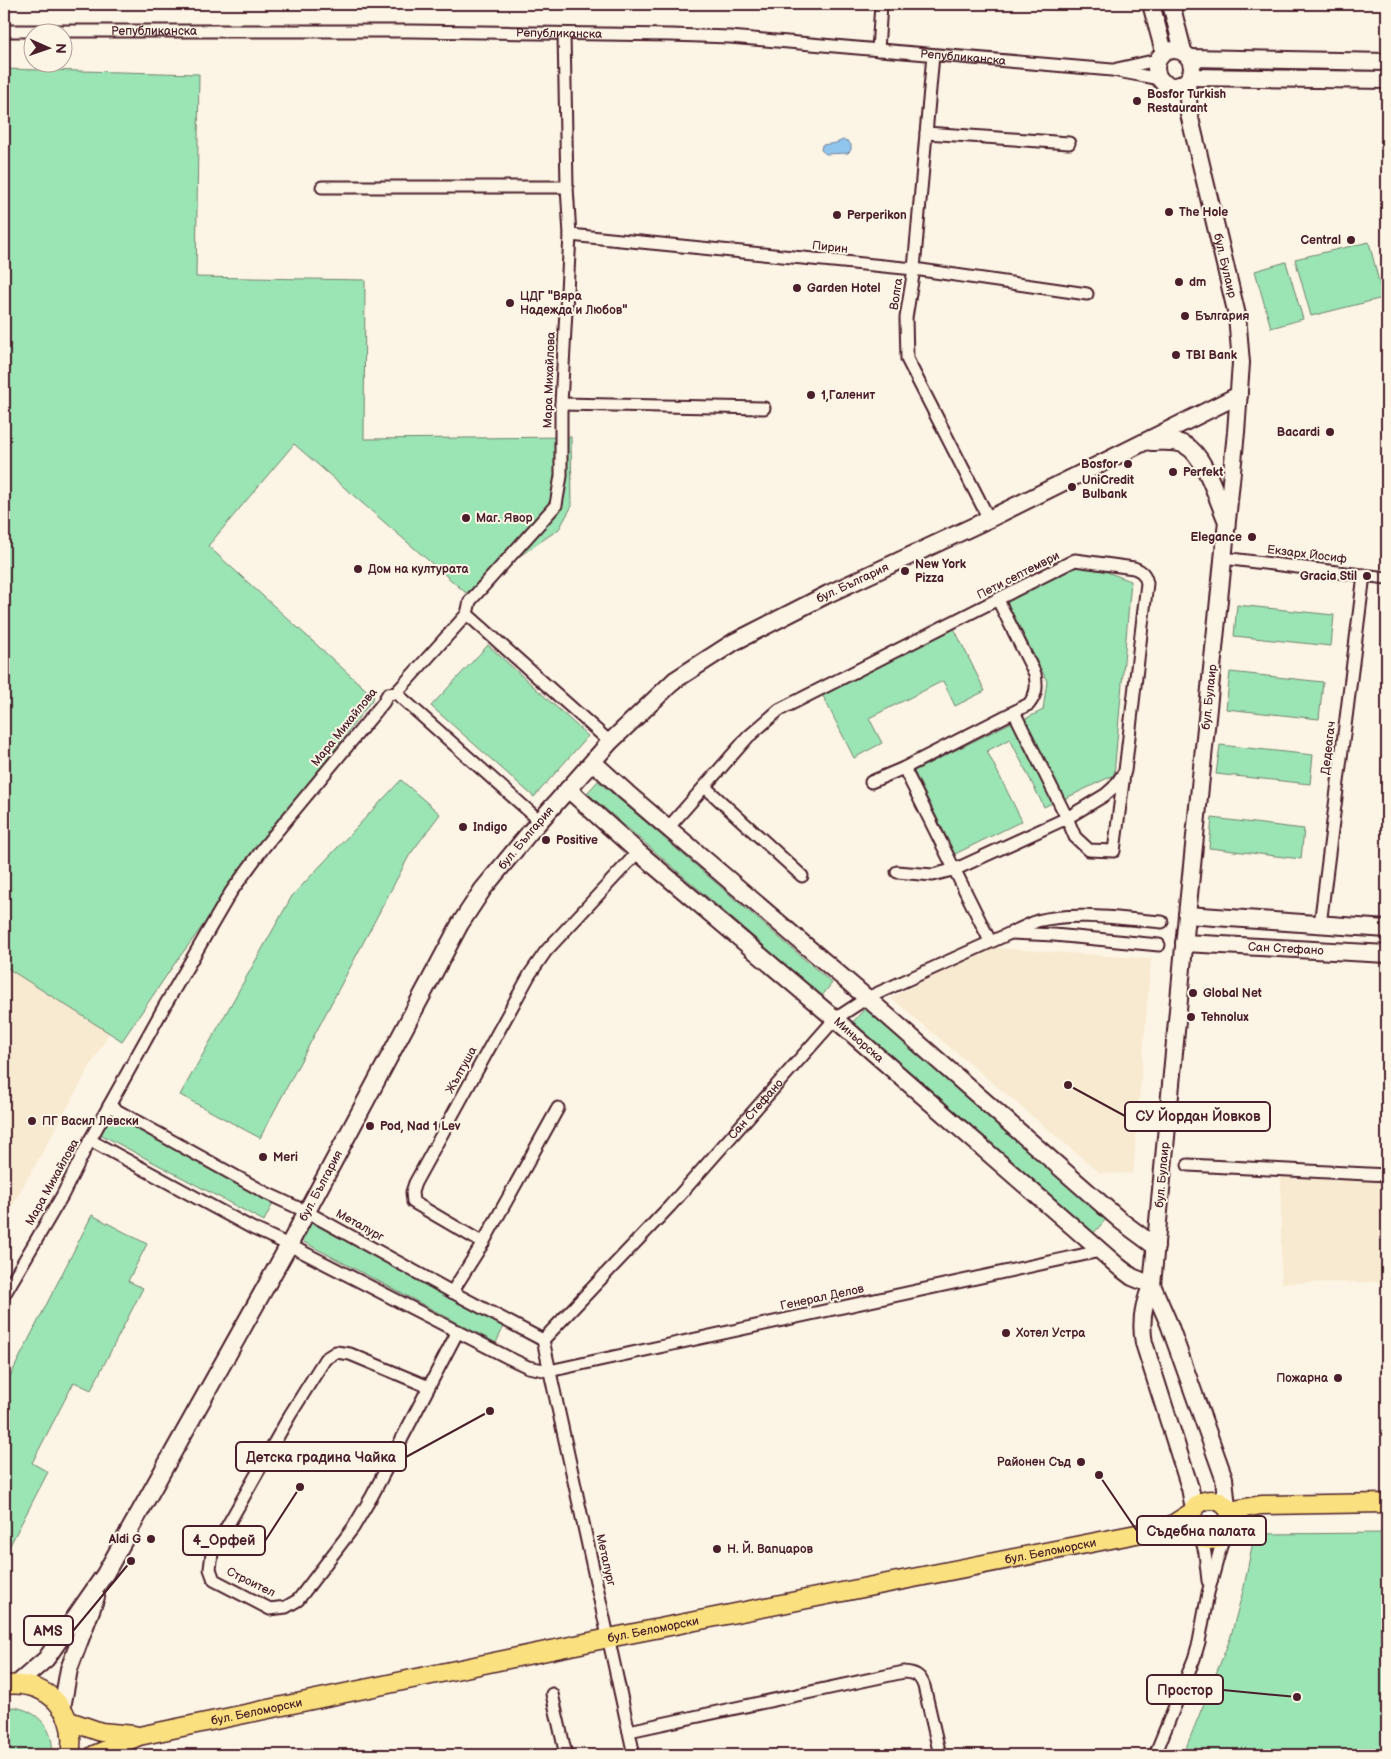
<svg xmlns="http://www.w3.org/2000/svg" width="1391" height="1759" viewBox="0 0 1391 1759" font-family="'Balsamiq Sans',sans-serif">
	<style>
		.built { fill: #f8ead1 }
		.green { fill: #9be4b3; stroke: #72826f }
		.water { fill: #90c6ee; stroke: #7483a0 }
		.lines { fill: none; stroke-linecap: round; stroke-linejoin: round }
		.minor-casing { stroke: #4a1f2b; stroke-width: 15 }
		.secondary-casing { stroke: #4a1f2b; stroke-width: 20 }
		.primary-casing { stroke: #4a1f2b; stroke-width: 21 }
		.minor { stroke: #fcf5e5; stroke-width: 11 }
		.secondary { stroke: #fcf5e5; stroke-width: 16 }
		.primary { stroke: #fbe080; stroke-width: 18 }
		.poi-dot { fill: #4a1f2b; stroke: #fcf5e5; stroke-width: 2 }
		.labels { text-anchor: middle; stroke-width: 4; stroke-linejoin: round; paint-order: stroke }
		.street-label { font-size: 12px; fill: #4a1f2b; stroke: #fcf5e5 }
		.poi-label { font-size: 12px; font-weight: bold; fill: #4a1f2b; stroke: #fcf5e5; text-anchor: start }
		.leader { fill: none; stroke: #4a1f2b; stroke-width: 2 }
		.callout-dot { fill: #4a1f2b; stroke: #fcf5e5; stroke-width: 2 }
		.callout { fill: #fcf5e5; stroke: #4a1f2b; stroke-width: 2 }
		.callout-label { font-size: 14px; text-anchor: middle; font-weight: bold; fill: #4a1f2b }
	</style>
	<rect width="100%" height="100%" fill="#fcf5e5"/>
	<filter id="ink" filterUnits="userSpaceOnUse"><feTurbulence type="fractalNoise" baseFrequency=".02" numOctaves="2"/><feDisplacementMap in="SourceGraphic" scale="10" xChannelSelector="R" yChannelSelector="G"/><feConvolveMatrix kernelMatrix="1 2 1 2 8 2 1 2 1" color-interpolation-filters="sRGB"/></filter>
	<g filter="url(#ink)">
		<path class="built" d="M986,947L1151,959L1133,1174L1100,1173L891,998Z
			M4,955L114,1024L5,1219L4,1218Z
			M1281,1177H1387V1282L1281,1283Z"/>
		<path class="green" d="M4,69L199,74L196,277L365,280L364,439L571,437L572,506L559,529L466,593L294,444L208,546L374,697L175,963L122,1041L4,966Z
			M1369,242L1383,298L1311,316L1295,259Z
			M1286,262L1303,319L1271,328L1255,271Z
			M1083,563L1131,581L1114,775L1064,799L1025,719L1043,710L1047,681L1006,600Z
			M1237,605L1334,615L1331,646L1234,636Z
			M949,618L985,691L955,706L943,681L869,718L882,743L854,758L817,684Z
			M488,645L588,736L534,797L431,706Z
			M1230,672L1323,682L1319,719L1226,709Z
			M1014,721L1054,802L1044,807L1010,739L987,751L1022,821L955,854L914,771Z
			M1220,745L1313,755L1310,784L1216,774Z
			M401,780L440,814L409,856L260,1138L180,1095L292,896Z
			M598,781L832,983L822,996L587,793Z
			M1212,818L1304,829L1301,859L1209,848Z
			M867,1006L1107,1218L1092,1235L852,1023Z
			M110,1115L274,1201L264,1221L100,1134Z
			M92,1215L147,1244L128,1281L143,1288L91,1390L74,1382L32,1463L48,1472L7,1551L4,1549V1388Z
			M308,1221L505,1324L496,1343L298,1239Z
			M1387,1533V1755H1183L1230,1639L1244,1587L1252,1546L1262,1534Z
			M14,1707C39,1711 55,1730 52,1755H4V1708Z"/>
		<path class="water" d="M843,140L848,141L851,145V150L848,153L826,154L821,150L822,145L836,143Z"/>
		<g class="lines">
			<g class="minor-casing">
				<g id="minor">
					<path id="s1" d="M4,31H411L671,35L730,37L1112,70L1160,79"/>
					<path d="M878,50L881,4"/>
					<path d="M933,55L914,269L906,318L907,359L989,519"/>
					<path d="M1117,69L1157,60"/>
					<path d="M926,133L1069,143"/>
					<path d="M322,187H567"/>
					<path d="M570,235L914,269L1087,294"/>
					<path d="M561,404L764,408"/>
					<path d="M1223,558L1387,578"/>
					<path d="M467,614L610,742"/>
					<path d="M396,693L540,821"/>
					<path d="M1014,712L1067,818L1075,837L1089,850L1114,851L1124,774"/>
					<path d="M904,768L990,941"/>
					<path d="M871,782L904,768L1029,704C1037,694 1037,686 1035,674L998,600"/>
					<path d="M705,787L802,876"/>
					<path d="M668,828L748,737L779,710L1075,560L1134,568C1142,571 1145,574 1147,583L1125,771L1114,787L1105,795L1067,818L956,869L933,875L897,872"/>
					<path d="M1320,925L1364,575"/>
					<path d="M1011,933L1054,935L1159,945"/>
					<path d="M109,1106L266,1193L307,1212L452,1292L543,1340"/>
					<path d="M90,1140L252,1228L289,1245L509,1358L528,1367L549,1371L1100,1251"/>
					<path d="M1188,1165L1387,1175"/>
					<path d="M483,1243L558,1108"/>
					<path d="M452,1292L483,1243L413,1202L412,1192L415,1183L530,974L546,951L638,852"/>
					<path d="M4,1295L62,1196L90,1140L164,1007L231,892L264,847L383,703L388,694L396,693L467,614L470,601L556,505L561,476V404L570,235L567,187L564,34"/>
					<path id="s2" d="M543,1340L670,1206L835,1019L867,998L1037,921C1074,911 1123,919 1162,922"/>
					<path d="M543,1340L634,1755"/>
					<path d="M429,1387L350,1354L336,1352L325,1359L290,1415L212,1553L210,1569L214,1580L270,1609L286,1607L298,1600L353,1528L372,1496L458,1331"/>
					<path d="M1201,1537L1205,1553L1208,1581"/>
					<path d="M552,1694L566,1755"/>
					<path d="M629,1731L904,1672C915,1673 920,1675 924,1686L940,1755"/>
					<path d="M1155,1755L1194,1659L1199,1642L1208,1593L1224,1535"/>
				</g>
			</g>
			<g class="secondary-casing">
				<g id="secondary">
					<path d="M1151,4L1164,52"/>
					<path d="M1171,4L1183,51"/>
					<circle cx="1174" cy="68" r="18"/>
					<path d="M1190,58L1387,62"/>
					<path d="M1190,77L1387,80"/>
					<path id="s3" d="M1187,81L1189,114L1237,315L1241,363L1236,432L1187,915L1152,1285C1143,1304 1140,1322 1144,1343L1190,1488L1194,1509"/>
					<path d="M1151,442C1162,442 1175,440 1185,445C1205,455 1217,499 1226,519"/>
					<path d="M593,762L627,793L867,998L1121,1221L1156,1247"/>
					<path id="s4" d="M568,789L638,852L835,1019L1119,1267L1132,1277L1152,1285"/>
					<path d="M1187,915L1387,929"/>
					<path id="s5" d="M1184,943L1387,954"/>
					<path d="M1152,1285L1169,1324L1224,1478L1227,1508"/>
					<path id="s6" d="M17,1684L46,1659L105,1574L289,1245L460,924L483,889L530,832L610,742L675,680L734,642L828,594L989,519L1239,395"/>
					<path d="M62,1708L69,1669L96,1597"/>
				</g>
			</g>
			<g class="primary-casing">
				<g id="primary">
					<circle cx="1211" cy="1520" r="20"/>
					<path d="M1229,1511L1261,1505L1387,1503"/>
					<path d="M4,1685C48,1680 78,1711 70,1755"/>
					<path d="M69,1721L101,1732L134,1735"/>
					<path id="s7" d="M94,1755L139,1736L609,1638L1167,1528L1192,1512"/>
				</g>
			</g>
			<use href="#minor" class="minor"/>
			<use href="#secondary" class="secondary"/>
			<use href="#primary" class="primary"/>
		</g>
	</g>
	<g class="poi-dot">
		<circle cx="1137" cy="101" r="5"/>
		<circle cx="1169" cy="212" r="5"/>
		<circle cx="837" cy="215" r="5"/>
		<circle cx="1351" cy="240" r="5"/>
		<circle cx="1179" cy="282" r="5"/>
		<circle cx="797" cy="288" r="5"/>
		<circle cx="510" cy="303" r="5"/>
		<circle cx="1185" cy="316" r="5"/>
		<circle cx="1176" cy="355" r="5"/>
		<circle cx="811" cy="395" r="5"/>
		<circle cx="1330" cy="432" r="5"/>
		<circle cx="1128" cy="464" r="5"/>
		<circle cx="1173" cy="472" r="5"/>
		<circle cx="1072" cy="487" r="5"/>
		<circle cx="466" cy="518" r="5"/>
		<circle cx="1252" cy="537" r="5"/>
		<circle cx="358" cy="569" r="5"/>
		<circle cx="905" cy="571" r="5"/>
		<circle cx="1367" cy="576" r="5"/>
		<circle cx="463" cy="827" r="5"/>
		<circle cx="546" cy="840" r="5"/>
		<circle cx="1193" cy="993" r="5"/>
		<circle cx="1191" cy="1017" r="5"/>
		<circle cx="32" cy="1121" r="5"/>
		<circle cx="370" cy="1126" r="5"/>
		<circle cx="263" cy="1157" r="5"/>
		<circle cx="1006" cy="1333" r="5"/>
		<circle cx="1338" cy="1378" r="5"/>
		<circle cx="1081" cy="1462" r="5"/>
		<circle cx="151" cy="1539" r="5"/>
		<circle cx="717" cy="1549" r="5"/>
	</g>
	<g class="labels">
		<g class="street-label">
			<text dy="4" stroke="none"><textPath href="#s1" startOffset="150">Републиканска</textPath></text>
			<text dy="4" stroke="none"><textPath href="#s1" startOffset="555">Републиканска</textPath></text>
			<text dy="4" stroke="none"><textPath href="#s1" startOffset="960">Републиканска</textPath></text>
			<text transform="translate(830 247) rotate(6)" y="4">Пирин</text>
			<text dy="4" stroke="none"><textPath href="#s3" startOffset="189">бул. Булаир</textPath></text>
			<text transform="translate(896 294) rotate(-81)" y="4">Волга</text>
			<text transform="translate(549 380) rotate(-88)" y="4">Мара Михайлова</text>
			<text transform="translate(1307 554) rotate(7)" y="4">Екзарх Йосиф</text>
			<text transform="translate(1018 575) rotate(-27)" y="4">Пети септември</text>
			<text dy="4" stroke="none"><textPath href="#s6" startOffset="1411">бул. България</textPath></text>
			<text transform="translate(1209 697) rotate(-84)" y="4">бул. Булаир</text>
			<text transform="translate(344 727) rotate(-51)" y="4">Мара Михайлова</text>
			<text transform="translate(1328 748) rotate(-83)" y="4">Дедеагач</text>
			<text dy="4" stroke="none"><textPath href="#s6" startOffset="991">бул. България</textPath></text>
			<text dy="4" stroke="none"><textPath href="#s5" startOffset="102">Сан Стефано</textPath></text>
			<text dy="4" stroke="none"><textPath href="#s4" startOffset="384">Миньорска</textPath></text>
			<text transform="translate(461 1070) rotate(-61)" y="4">Жълтуша</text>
			<text dy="4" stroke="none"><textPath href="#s2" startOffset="314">Сан Стефано</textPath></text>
			<text transform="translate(1162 1175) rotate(-85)" y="4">бул. Булаир</text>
			<text transform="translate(52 1182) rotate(-61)" y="4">Мара Михайлова</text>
			<text dy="4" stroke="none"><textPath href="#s6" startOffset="586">бул. България</textPath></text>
			<text transform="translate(360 1225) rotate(29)" y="4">Металург</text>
			<text transform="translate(822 1297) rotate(-12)" y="4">Генерал Делов</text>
			<text dy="4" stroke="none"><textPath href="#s7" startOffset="979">бул. Беломорски</textPath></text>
			<text transform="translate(606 1560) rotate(77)" y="4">Металург</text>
			<text transform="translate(251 1582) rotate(26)" y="4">Строител</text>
			<text dy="4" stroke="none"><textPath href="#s7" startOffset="574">бул. Беломорски</textPath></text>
			<text dy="4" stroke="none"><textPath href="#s7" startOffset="169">бул. Беломорски</textPath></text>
		</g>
		<g class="poi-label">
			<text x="1147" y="98">Bosfor Turkish<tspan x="1147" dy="14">Restaurant</tspan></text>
			<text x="1179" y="216">The Hole</text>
			<text x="847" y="219">Perperikon</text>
			<text x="1341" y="244" text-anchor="end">Central</text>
			<text x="1189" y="286">dm</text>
			<text x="807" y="292">Garden Hotel</text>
			<text x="520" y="300">ЦДГ "Вяра<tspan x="520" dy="14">Надежда и Любов"</tspan></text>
			<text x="1195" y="320">България</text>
			<text x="1186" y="359">TBI Bank</text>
			<text x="821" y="399">1,Галенит</text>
			<text x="1320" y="436" text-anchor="end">Bacardi</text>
			<text x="1118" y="468" text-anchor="end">Bosfor</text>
			<text x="1183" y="476">Perfekt</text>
			<text x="1082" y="484">UniCredit<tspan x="1082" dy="14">Bulbank</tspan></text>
			<text x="476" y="522">Маг. Явор</text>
			<text x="1242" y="541" text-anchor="end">Elegance</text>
			<text x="915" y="568">New York<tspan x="915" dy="14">Pizza</tspan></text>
			<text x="368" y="573">Дом на културата</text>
			<text x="1357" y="580" text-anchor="end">Gracia Stil</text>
			<text x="473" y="831">Indigo</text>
			<text x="556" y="844">Positive</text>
			<text x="1203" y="997">Global Net</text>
			<text x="1201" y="1021">Tehnolux</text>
			<text x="42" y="1125">ПГ Васил Левски</text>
			<text x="380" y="1130">Pod, Nad 1 Lev</text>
			<text x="273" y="1161">Meri</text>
			<text x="1016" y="1337">Хотел Устра</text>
			<text x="1328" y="1382" text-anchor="end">Пожарна</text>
			<text x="1071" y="1466" text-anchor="end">Районен Съд</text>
			<text x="141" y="1543" text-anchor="end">Aldi G</text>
			<text x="727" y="1553">Н. Й. Вапцаров</text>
		</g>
	</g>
	<path class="leader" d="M1068 1085L1125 1116M490 1411L406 1457M1099 1475L1137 1531M300 1487L265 1541M131 1561L73 1631M1297 1697L1223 1690"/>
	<g class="callout-dot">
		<circle cx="1068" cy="1085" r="5"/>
		<circle cx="490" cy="1411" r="5"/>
		<circle cx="1099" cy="1475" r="5"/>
		<circle cx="300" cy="1487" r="5"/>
		<circle cx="131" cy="1561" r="5"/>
		<circle cx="1297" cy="1697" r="5"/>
	</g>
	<g class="callout">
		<rect x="1125" y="1102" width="145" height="29" rx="5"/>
		<rect x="236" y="1442" width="170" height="29" rx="5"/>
		<rect x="1137" y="1516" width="129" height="29" rx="5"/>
		<rect x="183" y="1526" width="82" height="29" rx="5"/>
		<rect x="24" y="1616" width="49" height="29" rx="5"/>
		<rect x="1147" y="1675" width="76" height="29" rx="5"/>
	</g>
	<g class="callout-label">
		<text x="1198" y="1121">СУ Йордан Йовков</text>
		<text x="321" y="1462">Детска градина Чайка</text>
		<text x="1201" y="1536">Съдебна палата</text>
		<text x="224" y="1545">4_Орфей</text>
		<text x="48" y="1636">AMS</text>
		<text x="1185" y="1695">Простор</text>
	</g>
	<rect width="1391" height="1759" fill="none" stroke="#fcf5e5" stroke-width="20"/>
	<rect x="10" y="10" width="1371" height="1739" fill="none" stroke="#4a1f2b" stroke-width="2" filter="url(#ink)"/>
	<g transform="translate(48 48) rotate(92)"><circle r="24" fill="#fcf5e5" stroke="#b59f9b"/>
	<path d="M0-4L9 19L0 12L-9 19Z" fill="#4a1f2b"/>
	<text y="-8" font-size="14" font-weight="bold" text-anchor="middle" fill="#4a1f2b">N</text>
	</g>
</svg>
